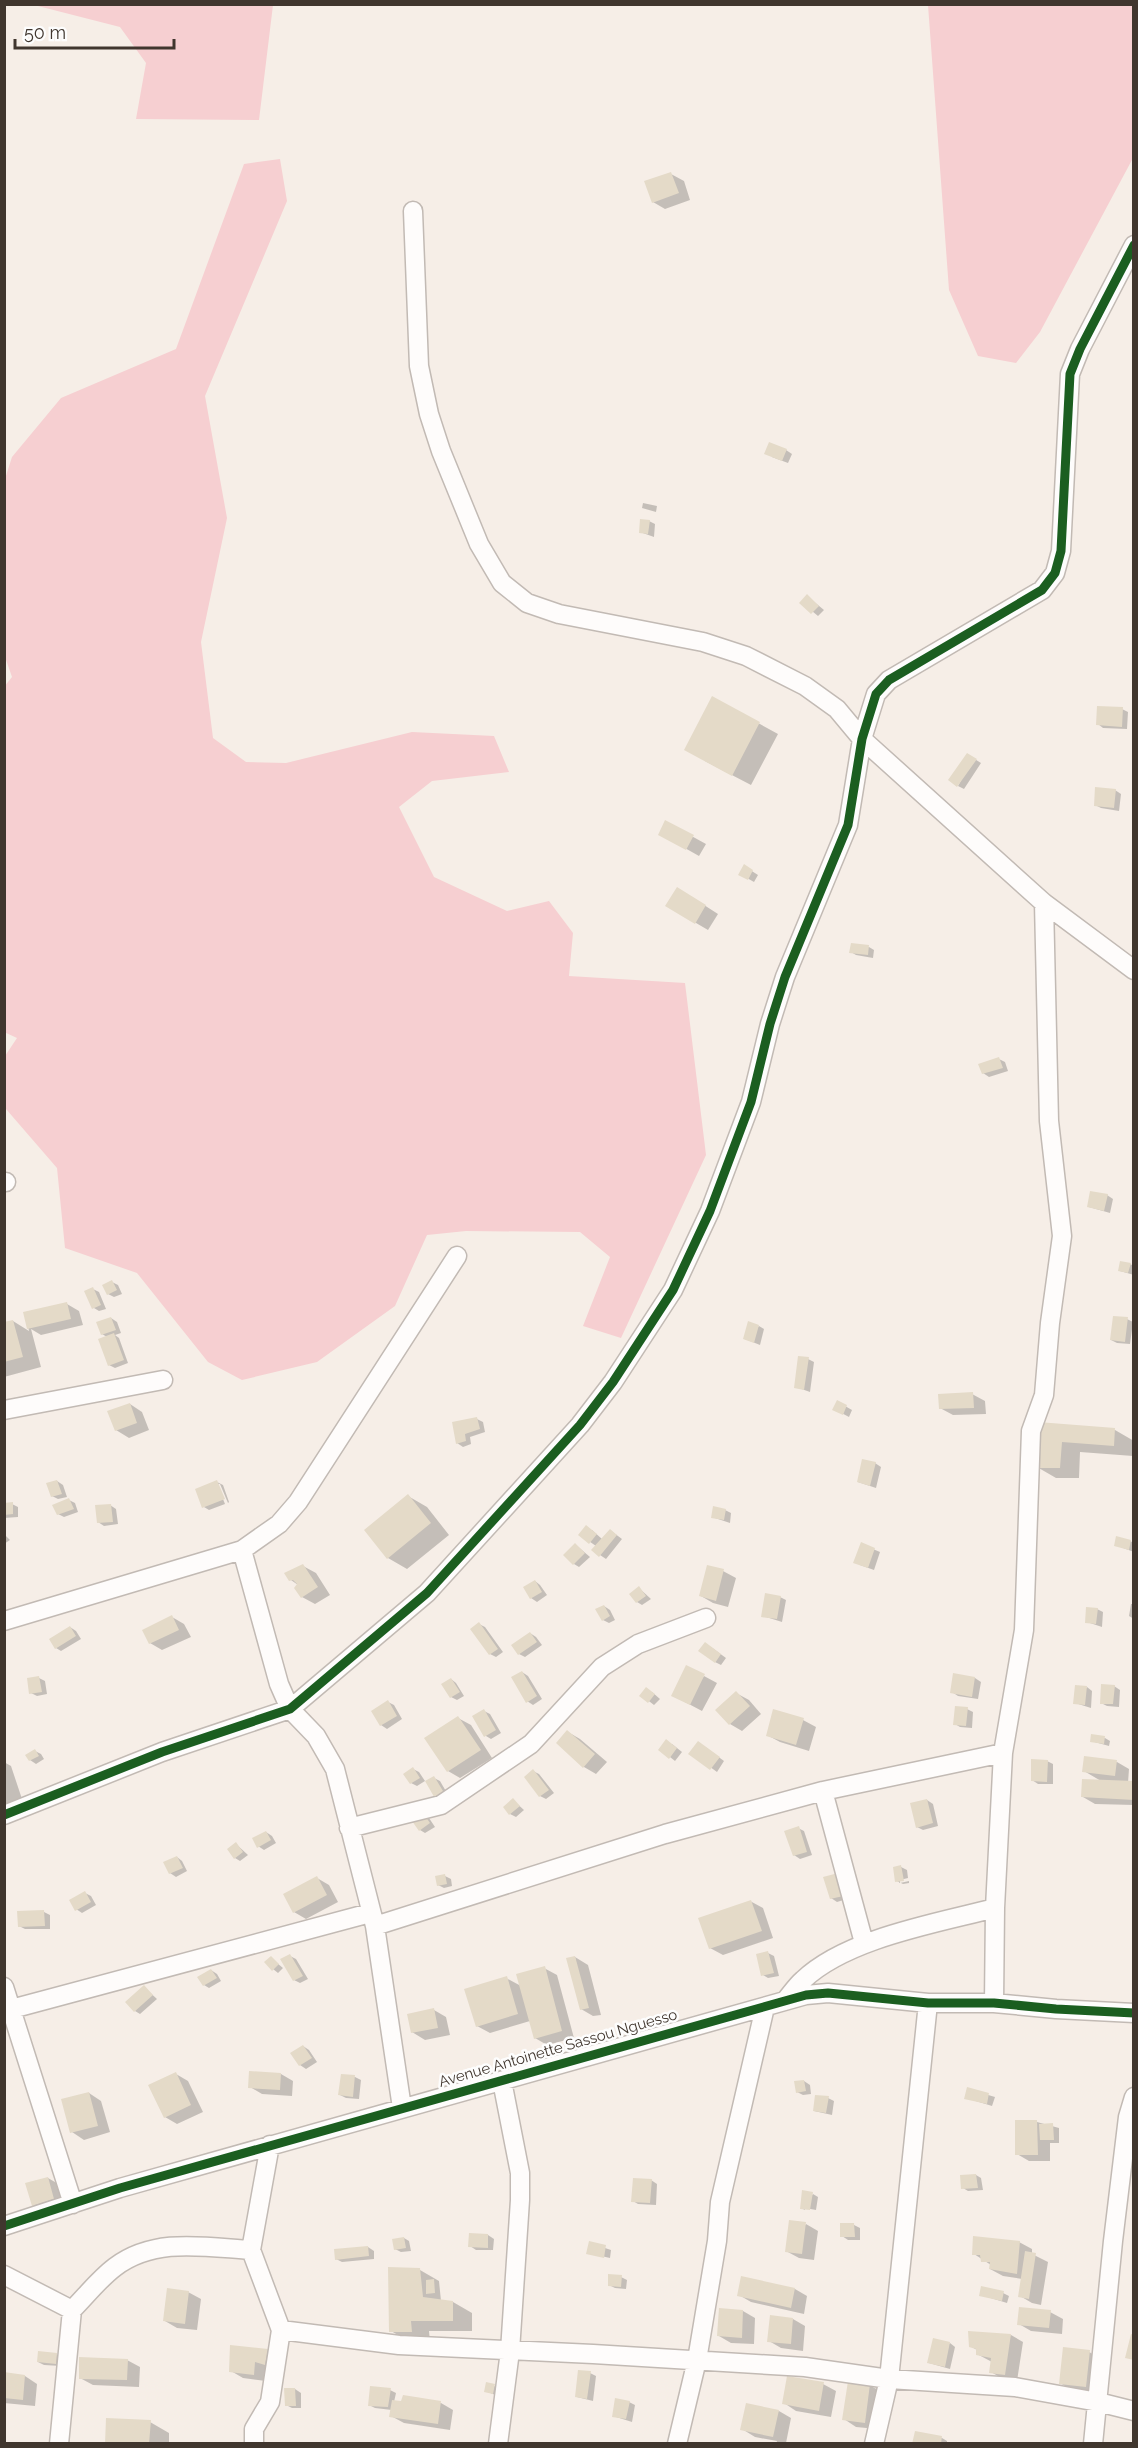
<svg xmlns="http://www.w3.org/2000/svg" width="1138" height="2448" viewBox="0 0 1138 2448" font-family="Raleway,sans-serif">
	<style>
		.green { fill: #f6cfd1 }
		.shadow { fill: #0003 }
		.building { fill: #e4dac8 }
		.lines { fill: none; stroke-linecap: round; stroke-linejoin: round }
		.minor-casing { stroke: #c2bab4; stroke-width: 21 }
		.minor { stroke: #fefcfb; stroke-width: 18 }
		.cycleway-casing { stroke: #fdfdfd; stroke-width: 13 }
		.cycleway { stroke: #1b5e20; stroke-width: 9 }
		.labels { text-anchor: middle; stroke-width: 5; stroke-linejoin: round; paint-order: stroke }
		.street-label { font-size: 15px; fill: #40362e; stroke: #fdfdfd }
	</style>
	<rect width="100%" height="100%" fill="#f6eee7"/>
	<path class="green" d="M34,5H273L259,120L136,119L146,63L120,27Z
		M928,5H1133V158L1040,332L1016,363L978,356L949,290Z
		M280,159L287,201L205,396L227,518L201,642L213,738L246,762L286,763L412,732L494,736L509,772L432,781L399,807L434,877L507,911L549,901L573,933L569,976L685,983L706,1155L621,1338L583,1326L610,1257L580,1232L466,1231L427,1235L395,1306L317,1362L242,1380L208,1362L137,1273L65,1248L57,1168L6,1109L5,1104V1056L17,1038L4,1032V687L12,677L4,654L5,479L12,457L61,398L176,349L244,164Z"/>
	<path class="shadow" d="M671,174L684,181L690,200L665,209L653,202Z
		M786,450L792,454L788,463L772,457Z
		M643,503L657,506L656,512L642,508Z
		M649,521L655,524L654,537L640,532Z
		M807,596L824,610L818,616L801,602Z
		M713,698L778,734L751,785L705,761Z
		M1122,709L1128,712L1127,729L1103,728L1098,724Z
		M973,758L981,763L964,789L958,786Z
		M1115,790L1121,794L1119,811L1101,808L1095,805Z
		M666,822L706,844L699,856L660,834Z
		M744,866L758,875L754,882L740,874Z
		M690,896L718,914L708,930L667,906Z
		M869,947L874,950L873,958L856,955L851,952Z
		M999,1059L1005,1062L1008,1071L989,1077L983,1073Z
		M1107,1195L1113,1199L1110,1213L1089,1207Z
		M1130,1264L1134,1266V1275L1120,1271Z
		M112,1282L118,1285L122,1294L114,1297L108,1294Z
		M93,1289L99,1292L106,1309L99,1311L94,1308Z
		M67,1304L79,1311L83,1325L41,1335L31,1329L41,1367L4,1377V1323L13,1321L29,1331L25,1314Z
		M111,1318L117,1322L121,1333L115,1335L119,1338L128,1363L115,1368L109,1365L107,1337L102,1334Z
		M1127,1319L1133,1322L1130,1344L1117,1343L1111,1340Z
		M759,1326L764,1329L760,1345L745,1339Z
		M808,1359L814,1362L810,1392L796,1387Z
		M972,1394L985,1401L986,1414L953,1415L940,1408Z
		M838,1402L852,1410L849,1417L834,1409Z
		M130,1404L142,1412L149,1430L129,1438L116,1430Z
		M477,1419L483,1422L485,1432L470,1437L471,1444L463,1447L457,1443Z
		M1040,1424L1115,1430L1134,1441L1133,1456L1080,1452L1079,1478H1056L1037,1467Z
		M875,1463L881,1467L876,1488L858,1482Z
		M57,1481L63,1485L67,1497L58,1499L52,1496Z
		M217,1482L223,1485L229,1502L228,1503L220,1484H217L225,1504L209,1510L204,1507Z
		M408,1496L427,1507L449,1535L407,1569L388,1558L366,1530Z
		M69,1500L75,1503L78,1512L64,1517L58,1514Z
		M4,1504H12L18,1507V1517L4,1518Z
		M110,1505L116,1509L118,1524L104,1526L98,1522Z
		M725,1510L731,1513L730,1523L712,1517Z
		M592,1530L602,1539L610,1530L622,1539L606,1559L600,1555L596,1546L580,1535Z
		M4,1534L10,1540L4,1544Z
		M1130,1541L1134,1543V1552L1115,1545Z
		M861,1544L880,1552L874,1570L860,1565Z
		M576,1545L590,1557L579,1567L574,1564Z
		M303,1566L316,1573L330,1595L315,1604L302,1597L298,1585L291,1580Z
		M723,1571L736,1578L728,1607L713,1603L701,1596Z
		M535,1581L540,1585L547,1595L537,1602L531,1598Z
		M639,1588L651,1599L642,1605L637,1602Z
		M780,1597L786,1600L782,1622L763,1616Z
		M1131,1604H1134V1619L1129,1616Z
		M604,1606L610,1610L615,1620L609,1623L603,1620Z
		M1097,1609L1103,1612L1102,1627L1087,1622Z
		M172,1617L184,1624L191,1637L162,1650L150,1643Z
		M479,1624L485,1627L503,1652L496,1657L490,1654Z
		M70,1627L76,1631L81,1639L61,1651L56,1648Z
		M530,1633L536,1637L542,1645L525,1657L519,1654Z
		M711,1647L726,1658L721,1665L715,1662Z
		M522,1672L528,1676L542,1699L533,1705L527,1701Z
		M955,1675L975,1678L981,1682L978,1699L958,1696L952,1692Z
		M704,1676L717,1683L702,1711L685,1702Z
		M39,1678L45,1681L47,1694L37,1696L31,1693Z
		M451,1679L456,1683L464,1696L457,1700L451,1697Z
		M1114,1686L1120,1690L1119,1707L1107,1706L1101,1703Z
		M1087,1687L1092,1691L1091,1708L1075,1703Z
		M652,1692L660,1699L654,1705L641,1695Z
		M736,1693L749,1700L761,1714L742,1731L730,1724Z
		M388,1702L394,1705L402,1719L387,1729L381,1725Z
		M967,1709L973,1712L972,1728L960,1727L955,1724Z
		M484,1711L490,1714L501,1733L491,1739L486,1736Z
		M458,1718L471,1725L492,1758L460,1778L448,1771Z
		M803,1720L816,1727L809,1751L780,1742L767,1735Z
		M568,1732L580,1739L607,1762L596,1774L584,1767Z
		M1105,1738L1110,1741L1109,1746L1091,1741Z
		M672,1744L682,1752L675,1761L670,1757Z
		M704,1746L724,1761L717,1772L691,1753Z
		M35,1751L41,1754L44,1759L36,1764L30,1760Z
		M1047,1761L1053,1764V1784H1038L1032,1780Z
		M4,1762L11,1766L23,1802L4,1807Z
		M1117,1762L1129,1769L1128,1783H1134V1805L1095,1804L1083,1797L1101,1781L1084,1771Z
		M413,1769L419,1772L425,1781L417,1786L411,1783Z
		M533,1771L539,1774L554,1793L546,1799L540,1796Z
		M434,1778L440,1781L451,1800L444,1804Z
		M513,1800L524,1810L516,1817L510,1814Z
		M927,1800L933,1804L938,1826L923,1830L917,1827Z
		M423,1815L429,1818L435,1827L425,1833L420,1830Z
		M798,1828L804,1831L812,1855L800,1859L794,1855Z
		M266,1832L272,1836L276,1843L264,1850L258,1846Z
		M236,1844L248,1855L240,1861L235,1858Z
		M177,1857L182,1861L187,1871L176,1877L170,1873Z
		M901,1867L907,1870L908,1878L900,1880V1883L909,1881V1883L903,1884L897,1881Z
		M841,1873L853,1897L837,1902L831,1898Z
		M445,1876L451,1879L452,1886L444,1888L438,1885Z
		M317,1878L329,1885L338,1902L306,1919L294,1912Z
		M85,1893L91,1896L96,1905L82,1913L76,1909Z
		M750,1901L763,1908L773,1938L723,1955L710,1948Z
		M44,1912L50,1915V1929H25L19,1926Z
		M768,1953L774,1956L779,1976L768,1978L763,1975Z
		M290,1956L296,1959L308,1979L300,1983L294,1980Z
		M575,1957L588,1965L601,2015L593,2016L581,2009Z
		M271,1958L283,1968L278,1973L273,1969Z
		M544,1968L557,1975L574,2038L547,2045L535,2038L530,2021L490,2033L477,2026L506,1978L521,1986Z
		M211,1970L217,1974L221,1981L209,1988L204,1985Z
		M144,1987L157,1999L140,2014L135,2011Z
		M434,2010L446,2017L450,2035L425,2040L412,2032Z
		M303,2046L309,2050L317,2062L306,2069L300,2065L293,2053Z
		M176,2074L188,2081L203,2112L177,2124L165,2117Z
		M281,2074L293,2081L292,2096L262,2094L250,2087Z
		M342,2076L355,2077L361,2080L359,2099L346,2098L340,2095Z
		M804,2081L810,2085L811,2094L803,2095L797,2092Z
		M968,2089L995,2097L992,2106L966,2098Z
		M89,2093L101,2101L110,2132L84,2140L72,2132Z
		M828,2098L834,2101L832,2115L814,2111Z
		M1037,2122L1059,2128V2143H1050V2161H1029L1017,2154Z
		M976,2175L981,2178L983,2190L968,2191L963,2188Z
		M48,2178L60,2185L66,2206L45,2212L33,2205Z
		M651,2180L657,2184L656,2205L638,2204L633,2201Z
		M813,2194L818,2197L816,2210L805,2208V2210L801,2208Z
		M806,2224L818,2231L814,2260L799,2258L786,2251Z
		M854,2225L860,2228V2240H848L842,2236Z
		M488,2235L494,2239L493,2250H476L470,2246Z
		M404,2238L409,2241L411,2251L401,2252L395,2249Z
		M1019,2242L1032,2249V2254L1048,2262L1041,2305L1032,2303L1020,2296L1022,2279L1003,2276L990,2269L991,2265L974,2254Z
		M590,2243L611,2250L610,2258L588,2253Z
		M368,2247L374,2251V2259L342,2262L336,2259Z
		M420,2270L439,2281L441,2301L453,2302L472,2313V2331H429L430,2342H410L391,2331Z
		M621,2277L627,2280L626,2289L615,2288L609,2285Z
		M795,2289L807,2296L804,2314L751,2302L739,2295Z
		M188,2292L201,2299L197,2330L177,2328L165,2321Z
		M1003,2293L1009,2296L1007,2303L981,2295Z
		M720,2310L743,2311L755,2318L754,2344L731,2343L719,2336Z
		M1050,2312L1063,2319L1062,2334L1031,2331L1019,2324Z
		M793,2319L805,2326L803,2351L781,2348L769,2341Z
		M1011,2335L1023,2342L1017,2381L1003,2379L991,2372L992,2362L977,2354V2350L970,2346Z
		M950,2343L955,2347L950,2369L929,2363Z
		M267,2350L279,2357L266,2381L243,2378L231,2371Z
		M1089,2352L1102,2359L1098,2393L1073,2391L1060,2383Z
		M56,2354L62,2357L61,2366L44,2365L38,2362Z
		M127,2360L140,2367L139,2387L93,2385L80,2378Z
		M590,2373L596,2376L593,2401L577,2397Z
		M4,2374L25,2376L37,2384L35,2406L4,2403Z
		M823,2384L836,2391L831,2417L796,2411L784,2403Z
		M869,2385L882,2392L877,2429L856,2427L844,2419Z
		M494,2386L500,2389L498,2396L485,2391Z
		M295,2389L301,2393V2408H292L286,2405Z
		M390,2390L396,2393L394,2402L441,2403L453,2410L450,2430L404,2423L391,2416L392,2410L375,2408L369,2405Z
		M629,2402L635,2405L632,2422L613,2416Z
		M779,2411L791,2418L786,2443L790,2444H776L777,2441L755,2437L742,2429Z
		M150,2422L169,2433V2444H106Z
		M942,2438L947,2441V2444H914Z"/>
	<path class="building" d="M671,172L679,193L652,203L644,181Z
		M769,442L787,449L782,461L764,454Z
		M640,519L650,520L648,534L639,533Z
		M807,594L819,606L811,614L799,603Z
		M712,696L760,722L732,776L684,750Z
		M1097,706L1123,707L1122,727L1096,725Z
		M967,753L977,759L957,787L948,780Z
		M1095,787L1116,789L1114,808L1094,806Z
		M665,820L694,835L686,850L658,835Z
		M744,864L753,870L748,880L738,875Z
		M677,887L706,905L695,924L665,906Z
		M851,943L869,945L868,955L849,953Z
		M999,1057L1003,1068L982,1074L978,1064Z
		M1090,1191L1108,1194L1104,1211L1087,1207Z
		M1120,1261L1131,1263L1128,1273L1118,1271Z
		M112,1280L117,1290L107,1295L102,1285Z
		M93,1287L101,1305L92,1309L84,1291Z
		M67,1302L71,1319L27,1329L23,1312Z
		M1113,1316L1128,1317L1125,1342L1110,1340Z
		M111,1317L116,1330L101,1335L96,1322Z
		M13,1320L23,1357L4,1362V1322Z
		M748,1321L759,1325L754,1343L743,1339Z
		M114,1333L124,1360L108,1366L98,1339Z
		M798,1356L809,1357L804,1390L794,1388Z
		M973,1392L974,1408L939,1409L938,1394Z
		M837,1400L847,1405L843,1415L832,1410Z
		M130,1403L137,1423L115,1431L107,1411Z
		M477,1417L480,1429L465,1434L466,1441L456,1444L452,1422Z
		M1038,1422L1115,1428L1114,1446L1062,1442L1060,1468H1035Z
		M862,1459L876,1462L870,1486L857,1482Z
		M57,1480L62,1494L51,1497L46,1483Z
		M217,1480L225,1499L202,1508L195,1489Z
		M408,1494L431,1523L387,1559L364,1530Z
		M69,1498L74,1509L57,1515L52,1505Z
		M13,1502V1514L4,1515V1503Z
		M111,1504L113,1522L97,1523L95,1505Z
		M713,1506L726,1509L724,1520L711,1518Z
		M586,1525L597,1534L589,1544L578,1535Z
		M610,1529L617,1535L599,1557L591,1550Z
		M1116,1536L1131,1540L1129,1550L1114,1546Z
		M861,1542L875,1548L868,1568L853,1563Z
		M575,1543L585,1553L573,1565L563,1555Z
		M303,1564L318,1587L301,1598L294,1588L297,1584L293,1580L289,1581L284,1573Z
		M707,1565L724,1569L716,1601L699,1596Z
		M535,1580L542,1592L530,1599L523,1587Z
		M639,1586L646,1596L636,1603L629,1594Z
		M765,1593L781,1596L777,1619L761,1617Z
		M604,1605L610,1616L602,1621L595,1609Z
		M1086,1607L1098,1608L1096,1624L1085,1623Z
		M172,1615L179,1630L149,1644L142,1630Z
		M479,1622L498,1649L489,1655L470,1629Z
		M70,1626L76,1636L55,1649L49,1639Z
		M530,1632L537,1642L518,1655L511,1645Z
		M705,1642L721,1654L715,1663L698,1651Z
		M686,1665L705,1674L690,1705L671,1696Z
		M522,1671L537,1696L526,1703L511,1677Z
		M953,1673L975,1677L972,1697L950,1693Z
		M39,1676L42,1692L29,1694L27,1678Z
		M451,1678L460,1692L450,1698L441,1684Z
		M1101,1684L1115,1685L1113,1704H1100Z
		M1075,1685L1087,1686L1085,1705L1073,1704Z
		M646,1687L655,1694L648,1703L639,1696Z
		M736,1691L750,1706L729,1725L715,1710Z
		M388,1700L397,1716L380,1726L371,1711Z
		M955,1706L968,1707L966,1726L953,1725Z
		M484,1709L496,1730L484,1737L472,1716Z
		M773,1709L804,1718L796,1745L766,1736Z
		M458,1716L481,1750L447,1772L424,1738Z
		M567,1730L595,1754L583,1768L556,1743Z
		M1091,1734L1105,1736L1104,1744L1090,1742Z
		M666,1739L677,1748L669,1759L658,1750Z
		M698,1741L720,1757L710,1770L688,1754Z
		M35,1749L39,1756L29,1761L25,1755Z
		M1084,1756L1117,1760L1115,1776L1082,1772Z
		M1031,1759L1048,1760L1047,1782L1031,1781Z
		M413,1767L420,1778L410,1784L403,1774Z
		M533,1769L549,1790L539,1797L524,1777Z
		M434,1776L446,1796L437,1802L425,1781Z
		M1082,1779L1134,1781V1800L1081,1797Z
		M513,1798L520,1806L509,1815L503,1807Z
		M927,1799L933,1823L916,1828L910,1803Z
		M423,1813L430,1823L419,1831L412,1821Z
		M799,1826L807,1852L793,1856L784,1831Z
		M266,1831L271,1840L257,1848L252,1838Z
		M236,1842L243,1852L234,1859L227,1849Z
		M177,1856L183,1868L169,1874L163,1862Z
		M901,1865L904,1881L895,1882L893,1867Z
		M842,1872L848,1895L830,1899L823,1877Z
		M445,1874L447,1884L437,1886L435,1876Z
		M317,1876L327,1895L293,1913L283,1894Z
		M85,1891L91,1902L75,1911L69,1900Z
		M751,1900L762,1931L709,1949L698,1918Z
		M44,1910L45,1926L18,1927L17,1911Z
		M768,1951L774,1973L761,1976L756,1954Z
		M290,1954L303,1976L293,1981L280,1959Z
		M271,1956L279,1964L272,1971L264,1962Z
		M575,1956L589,2008L580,2010L566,1958Z
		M545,1966L562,2031L534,2039L516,1974Z
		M211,1969L217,1978L203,1986L197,1977Z
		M507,1976L518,2014L476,2027L464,1989Z
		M144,1985L153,1995L134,2012L125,2002Z
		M434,2008L438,2028L411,2033L407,2014Z
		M303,2045L312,2058L299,2066L290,2053Z
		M249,2071L281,2073L280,2090L248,2088Z
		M176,2072L191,2105L164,2118L148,2085Z
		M341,2074L355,2075L353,2097L338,2095Z
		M804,2080L806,2091L796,2093L794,2081Z
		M967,2087L989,2093L987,2104L964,2099Z
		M89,2092L98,2126L70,2133L61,2099Z
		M815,2095L829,2096L826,2113L813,2111Z
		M1015,2120H1037L1038,2155H1015Z
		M1053,2123L1054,2140H1040L1039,2124Z
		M976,2174L978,2188L961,2189L960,2175Z
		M48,2177L54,2199L32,2206L25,2183Z
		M633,2178L652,2179L650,2203L631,2202Z
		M802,2190L813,2192L810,2210L800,2209Z
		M789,2220L806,2222L802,2254L785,2252Z
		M840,2223H854L855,2237H840Z
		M469,2233L488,2234V2248L468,2247Z
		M973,2236L1020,2241L1017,2274L989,2269L990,2262H981L980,2255H972Z
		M404,2237L406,2248L394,2250L392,2239Z
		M589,2241L606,2245L604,2258L586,2254Z
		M368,2246L369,2256L335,2260L334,2249Z
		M1025,2251L1036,2253L1029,2299L1018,2297Z
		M388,2267L420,2268L423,2297L453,2301V2321H411L412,2332H389Z
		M608,2274L622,2275L621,2287L608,2286Z
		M741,2276L795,2288L791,2308L737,2296Z
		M434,2279L435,2293L426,2294V2280Z
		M981,2286L1004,2291L1002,2301L979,2296Z
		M167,2288L189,2291L185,2324L163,2321Z
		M1019,2307L1051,2310L1049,2328L1017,2325Z
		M719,2308L743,2310L742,2338L717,2336Z
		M770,2315L793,2318L791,2344L767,2342Z
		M968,2331L1011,2334L1005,2375L989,2373L991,2358L976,2355V2349L969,2347Z
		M1131,2334L1134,2335V2360L1125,2358Z
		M933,2338L950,2342L945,2367L927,2363Z
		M230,2345L268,2349L265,2365L255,2362L254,2375L229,2372Z
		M1063,2347L1090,2350L1086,2387L1059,2384Z
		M38,2351L57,2353L56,2364L37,2362Z
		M79,2357L128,2359L127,2380L79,2379Z
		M578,2370L591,2371L587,2399L575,2397Z
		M4,2372L25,2375L23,2400L4,2398Z
		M787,2376L824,2382L819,2411L782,2404Z
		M848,2381L870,2384L865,2423L842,2420Z
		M486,2382L495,2384L493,2394L484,2392Z
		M370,2386L391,2388L388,2407L368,2406Z
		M284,2388H295L296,2406H285Z
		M403,2395L441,2401L438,2424L389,2417L392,2400L401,2401Z
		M615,2398L630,2401L626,2419L612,2417Z
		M746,2403L779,2410L773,2437L740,2430Z
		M106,2418L151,2420L149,2444H105Z
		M915,2431L942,2436L941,2444H912Z"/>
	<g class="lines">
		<g class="minor-casing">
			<path id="minor" d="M413,211L419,366L429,414L441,451L479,544L502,583L527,603L559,614L703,642L746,656L805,686L837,709L862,739L1044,903L1134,970
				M4,1182H6
				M4,1410L163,1380
				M242,1550L279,1684L290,1709L316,1736L335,1769L375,1926L402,2108
				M4,1621L242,1550L279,1524L298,1502L457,1256
				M823,1791L864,1943
				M4,1815L162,1752L290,1709L427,1593L580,1425L613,1382L673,1290L710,1211L751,1102L770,1024L785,977L848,825L862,739L876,694L889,680L1042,590L1055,573L1061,551L1070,374L1080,349L1134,245
				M349,1828L441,1805L531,1744L602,1667L638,1644L706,1618
				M375,1926L665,1834L823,1791L1003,1753
				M4,1987L73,2204
				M785,2001C791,1994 796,1986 803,1980C847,1938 938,1923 995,1908
				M994,2003L995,1908L1003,1753L1024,1630L1031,1431L1044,1395L1050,1323L1062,1236L1049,1121L1044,903
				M4,2011L370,1913
				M270,2145L251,2250L281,2330L399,2345L593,2354L805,2367L889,2379L1015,2387L1098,2402L1134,2411
				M4,2226L120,2188L806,1995L828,1993L928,2003H994L1056,2009L1134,2013
				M4,2275L72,2310C86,2296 99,2279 115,2267C155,2237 204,2247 251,2250
				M59,2444L72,2310
				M254,2444V2429L270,2402L281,2330
				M498,2444L510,2351L520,2200V2173L502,2081
				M677,2444L697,2360L717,2241L720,2202L765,2007
				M874,2444L889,2379L928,2003
				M1093,2444L1113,2241L1128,2117L1134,2097"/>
		</g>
		<use href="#minor" class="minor"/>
		<g class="cycleway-casing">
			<path id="cycleway" d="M4,1815L162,1752L290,1709L427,1593L580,1425L613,1382L673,1290L710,1211L751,1102L770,1024L785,977L848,825L862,739L876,694L889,680L1042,590L1055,573L1061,551L1070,374L1080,349L1134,245
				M4,2226L120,2188L806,1995L828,1993L928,2003H994L1056,2009L1134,2013"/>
		</g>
		<use href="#cycleway" class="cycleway"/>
	</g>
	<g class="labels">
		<g class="street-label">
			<text transform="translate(558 2048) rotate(-16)" y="5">Avenue Antoinette Sassou Nguesso</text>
		</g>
	</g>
	<rect width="1138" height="2448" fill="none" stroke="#40362e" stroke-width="12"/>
	<path d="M15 39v9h159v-9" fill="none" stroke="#40362e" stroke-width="3"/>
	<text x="24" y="39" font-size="18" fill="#40362e" stroke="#fdfdfd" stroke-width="4.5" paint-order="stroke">50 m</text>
</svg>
